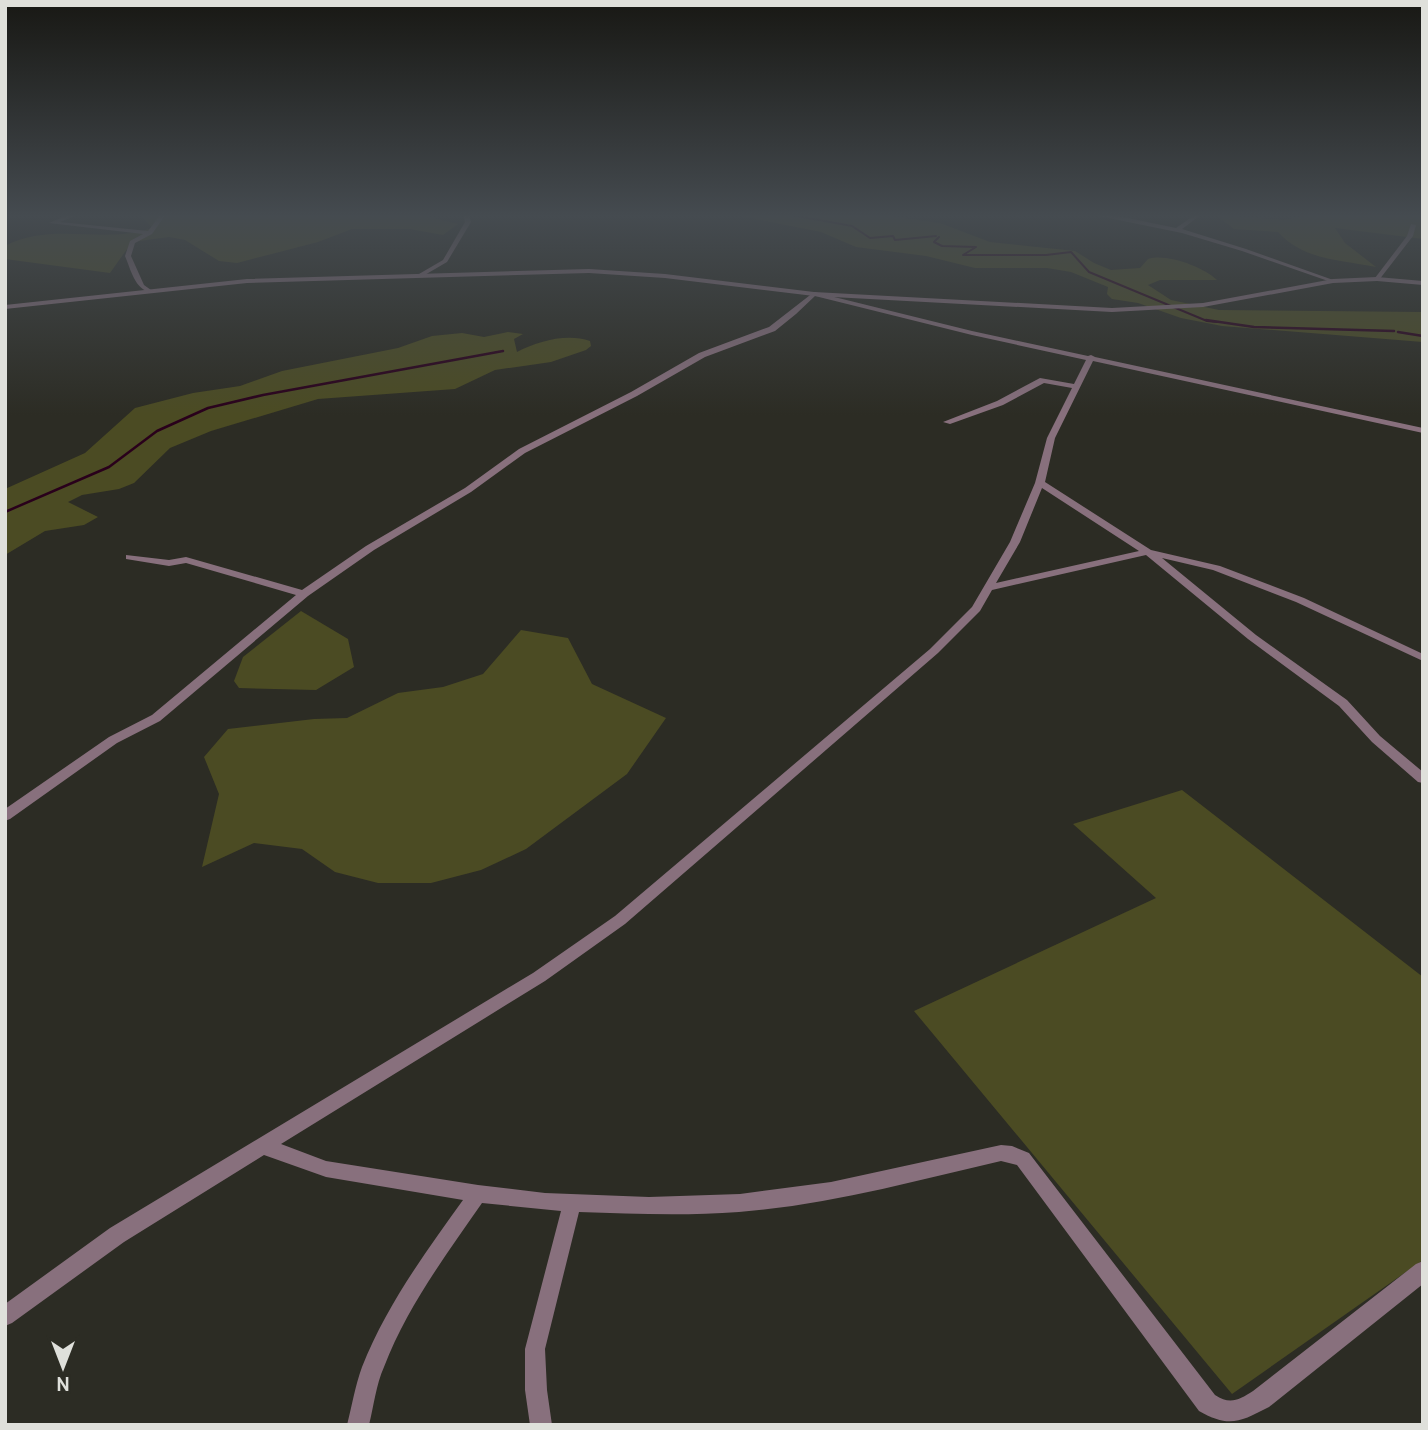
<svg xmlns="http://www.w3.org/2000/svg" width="1428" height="1430" viewBox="0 0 1428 1430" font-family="Cabin,sans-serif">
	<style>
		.green { fill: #4b4b23 }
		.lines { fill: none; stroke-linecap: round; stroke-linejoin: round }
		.stream-far1 { stroke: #29001b; stroke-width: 2 }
		.stream { stroke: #29001b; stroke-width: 2.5 }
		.minor { fill: #88707d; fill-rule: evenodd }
		.tertiary { fill: #88707d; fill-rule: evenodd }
	</style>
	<rect width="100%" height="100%" fill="#2c2c24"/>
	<path class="green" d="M418,214L458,224L443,235L410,229H352L318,242L237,263L219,261L185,240L169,237L132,242L110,273L5,259V246C52,221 104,245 152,228L141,215Z
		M1313,214L1423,215V239L1335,228L1345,243L1376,267C1341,260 1303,260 1278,232L1234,229L1216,215L1284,220Z
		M736,215H883L940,223L990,242L1075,251L1094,263L1111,270L1140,268L1148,259C1167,253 1203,267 1217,280H1160L1148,285L1171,300L1219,310L1423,312V342L1222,326L1181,318L1138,303L1112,299L1107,294L1108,287L1071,272L1047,268H975L926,256L856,247L821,232Z
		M508,332L523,334L514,339L517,352C538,341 567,333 590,341L591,346L586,350L551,362L495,370L455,389L318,399L211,431L170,448L134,483L119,489L82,495L68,502L98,517L84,525L45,531L5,555V489L85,453L135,408L193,393L240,386L282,371L398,348L432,336L462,333L484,337Z
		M301,611L348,639L354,667L316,690L239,688L234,681L243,657Z
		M521,630L568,638L592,684L666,718L627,774L526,849L481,870L431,883H378L335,872L302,849L254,843L202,867L219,794L204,757L228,729L314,719L347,718L398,693L443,687L483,674Z
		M1182,790L1423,977V1260L1232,1394L914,1011L1156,898L1073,824Z"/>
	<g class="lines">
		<path class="stream-far1" d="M786,214L852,226L870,238L893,236L895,240L936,236
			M1420,214L1423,215
			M939,237L934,242L942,246L976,247L963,255H1046L1071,252L1089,272L1207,321L1217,322"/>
		<path class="stream" d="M1206,320L1254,327L1394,331
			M1398,332L1423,336
			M5,512L109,467L157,431L208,408L263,395L503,351"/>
		<path class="minor" d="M70,214L77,215L60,222L148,231L161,214H166L152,234L135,243L131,256L144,285L151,290V292C135,290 131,270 125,256L130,241L143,234L49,223Z
			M463,214H469L471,222L447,262L423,276H419V274L443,260L465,222Z
			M1089,214L1123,217L1176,228L1196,214H1202L1182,229L1246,249L1336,281L1331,282L1242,251L1182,233Z
			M1411,224L1416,225L1413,236L1379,280H1375V278L1407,236Z
			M814,292L972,331L1088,356L1091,355L1095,357L1423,428V433L1093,361L1055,438L1045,482L1151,550L1220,566L1304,598L1423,654V661L1296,602L1213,570L1162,558L1256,635L1347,700L1380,736L1423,772V783L1418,782L1372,742L1339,706L1248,639L1146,555L992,590L980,611L938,653L625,924L545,981L281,1144L326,1161L478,1185L545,1193L649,1197L740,1194L831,1182L1001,1145L1012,1146L1029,1153L1215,1395C1230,1405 1239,1400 1253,1391L1416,1264L1423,1261V1284L1269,1407C1240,1422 1229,1428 1199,1411L1017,1165L1001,1161C915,1181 828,1205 739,1212C686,1216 633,1214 579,1212L545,1349L547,1390L552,1425H530L525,1390V1349L561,1211L482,1203C446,1255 407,1307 384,1367C376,1385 374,1405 369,1425H347C352,1406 355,1386 362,1367C386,1306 425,1253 463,1200L326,1177L264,1155L124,1242L12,1323L5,1326V1304L110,1228L533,973L615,916L930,649L972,607L1010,542L1035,483L1047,438L1072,388L1044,383L1003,405L950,424L943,422L997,401L1040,378L1074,384L1086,360L972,335L815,296L796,314L775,331L705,357L637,396L525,453L471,492L374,550L308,596L160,721L117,743L10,819L5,821V809L109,737L152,715L296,595L186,563L169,566L126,559V555L169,560L186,557L302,590L366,546L465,488L519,449L631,392L699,353L769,327ZM1042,488L1139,551L996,583L1020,542Z"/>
		<path class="tertiary" d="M589,269L665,274L814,292L1112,308L1203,303L1333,279L1377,277L1423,281V285L1377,281L1333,283L1203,307L1112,312L814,296L665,278L589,273L247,283L5,309V305L247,279Z"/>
	</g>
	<linearGradient id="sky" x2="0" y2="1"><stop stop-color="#181814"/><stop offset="0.52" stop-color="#454b50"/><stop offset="1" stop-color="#454b50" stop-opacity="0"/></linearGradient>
	<rect width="1428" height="415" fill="url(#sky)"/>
	<rect width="1428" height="1430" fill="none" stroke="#dfe0db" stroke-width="14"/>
	<g transform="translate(63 1367) rotate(180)" stroke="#2c2c24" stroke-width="5" paint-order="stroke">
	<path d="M0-5L12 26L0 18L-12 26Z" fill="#dfe0db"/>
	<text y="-10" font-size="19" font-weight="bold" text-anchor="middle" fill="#dfe0db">N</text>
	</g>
</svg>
